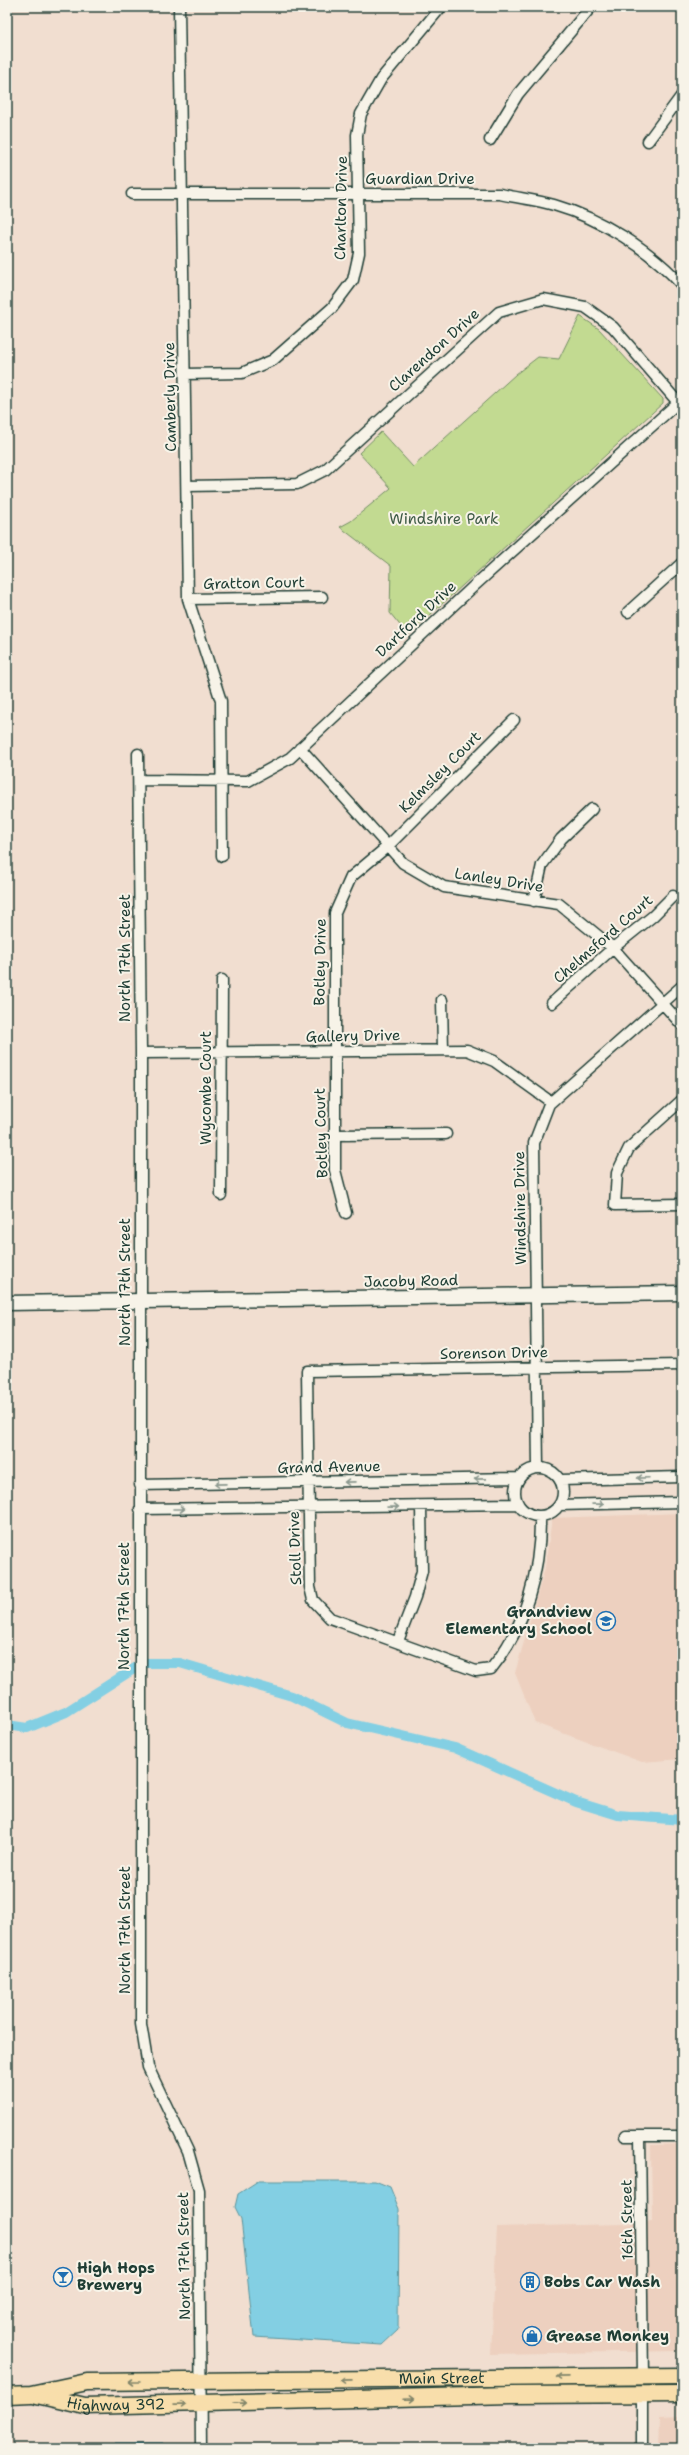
<svg xmlns="http://www.w3.org/2000/svg" width="689" height="2455" viewBox="0 0 689 2455" font-family="'Shantell Sans',sans-serif">
	<style>
		.built { fill: #edd0bf }
		.green { fill: #c2da91; stroke: #708c62 }
		.water { fill: #83cfe3; stroke: #5b959d }
		.lines { fill: none; stroke-linecap: round; stroke-linejoin: round }
		.canal { stroke: #83cfe3; stroke-width: 10 }
		.street-casing { stroke: #1f3d34; stroke-width: 13 }
		.secondary-casing { stroke: #1f3d34; stroke-width: 17 }
		.primary-casing { stroke: #1f3d34; stroke-width: 19 }
		.street { stroke: #f7f3e8; stroke-width: 10 }
		.secondary { stroke: #f7f3e8; stroke-width: 14 }
		.primary { stroke: #f8deab; stroke-width: 16 }
		.oneway { stroke: #8b988e }
		.oneway2 { stroke: #81856a }
		.labels { text-anchor: middle; stroke-width: 4; stroke-linejoin: round; paint-order: stroke }
		.street-label { font-size: 15px; fill: #1f3d34; stroke: #f7f3e8 }
		.park-label { font-size: 15px; fill: #405c47; stroke: #f7f3e8 }
		.poi-label { font-size: 15px; font-weight: bold; fill: #1f3d34; stroke: #f7f3e8; text-anchor: start }
	</style>
	<rect width="100%" height="100%" fill="#f1ded0"/>
	<filter id="ink" filterUnits="userSpaceOnUse"><feTurbulence type="fractalNoise" baseFrequency=".025" numOctaves="2"/><feDisplacementMap in="SourceGraphic" scale="8" xChannelSelector="R" yChannelSelector="G"/><feConvolveMatrix kernelMatrix="1 2 1 2 8 2 1 2 1" color-interpolation-filters="sRGB"/></filter>
	<g filter="url(#ink)">
		<path class="built" d="M682,1513V1759L642,1762L535,1723L515,1673L545,1568L552,1518Z
			M682,2144V2351L491,2354L497,2227L625,2224L652,2221L651,2145Z
			M682,2416V2448H659L660,2417Z"/>
		<path class="green" d="M580,316L599,329L663,399V403L408,635L390,613L391,566L340,527L351,521L391,488L359,453L381,432L413,467L516,374L538,357L559,359Z"/>
		<path class="water" d="M258,2181H375L390,2187L399,2209L398,2330L382,2345L254,2337L241,2219L235,2207L238,2194Z
			M115,2443H164V2448H111Z"/>
		<g class="lines">
			<path class="canal" d="M7,1725L27,1728L66,1712L143,1663H180L292,1696L347,1723L455,1748L576,1802L618,1815L682,1820"/>
			<g class="street-casing">
				<path id="street" d="M179,7L188,599L221,701L222,856
					M490,140L518,94L591,7
					M648,141L682,95
					M132,194H500C518,198 537,200 554,205C602,219 649,249 682,285
					M185,374L242,373L273,360L332,308L353,280L359,253L357,135L361,114L381,79L441,7
					M187,486L297,484L325,470L499,312L543,299L585,307L613,327L682,407
					M188,599L322,597
					M628,612L682,563
					M300,748L403,863L444,887L559,904L613,948L682,1025
					M138,754L141,1053V2024L148,2067L188,2151L199,2190L201,2448
					M139,780L248,781L290,758L475,585L682,399
					M534,901L542,865L561,839L592,809
					M442,1000L443,1050
					M552,1003L613,948L653,916L673,896
					M141,1053L467,1050L494,1061L551,1102
					M682,1100L629,1148L617,1173L615,1205L682,1204
					M335,1135L446,1134
					M221,1195L222,980
					M346,1213L335,1170V913L351,877L388,846L514,720
					M515 1492a24 24 0 1 1 48 0a24 24 0 1 1-48 0Z
					M538,1468L534,1143L549,1104L682,986
					M561,1480L682,1477
					M140,1485L519,1478
					M559,1505L682,1502
					M140,1509L518,1504
					M540,1516C541,1569 526,1627 491,1669L476,1671L330,1618L313,1600L310,1587L307,1371L682,1365
					M398,1641L415,1597L422,1571L421,1506
					M625,2136H682
					M640,2136L643,2376
					M642,2448V2395"/>
			</g>
			<g class="secondary-casing">
				<path id="secondary" d="M7,1303L682,1293"/>
			</g>
			<g class="primary-casing">
				<g id="primary">
					<path id="s1" d="M7,2395L31,2394L87,2382L682,2376"/>
					<path id="s2" d="M37,2395L85,2406L511,2395L682,2394"/>
				</g>
			</g>
			<use href="#street" class="street"/>
			<use href="#secondary" class="secondary"/>
			<use href="#primary" class="primary"/>
		</g>
		<defs><path id="oneway-shaft" d="M-6 0H5M1.5-3L5.5 0L1.5 3" fill="none" stroke-width="1.6" stroke-linecap="round" stroke-linejoin="round"/></defs>
		<g class="oneway">
			<use href="#oneway-shaft" transform="translate(643 1478) rotate(178)"/>
			<use href="#oneway-shaft" transform="translate(480 1479) rotate(179)"/>
			<use href="#oneway-shaft" transform="translate(350 1482) rotate(179)"/>
			<use href="#oneway-shaft" transform="translate(220 1484) rotate(179)"/>
			<use href="#oneway-shaft" transform="translate(598 1504) rotate(-1)"/>
			<use href="#oneway-shaft" transform="translate(393 1507) rotate(-1)"/>
			<use href="#oneway-shaft" transform="translate(179 1509)"/>
		</g>
		<g class="oneway2">
			<use href="#oneway-shaft" transform="translate(562 2377) rotate(179)"/>
			<use href="#oneway-shaft" transform="translate(346 2380) rotate(179)"/>
			<use href="#oneway-shaft" transform="translate(134 2382) rotate(180)"/>
			<use href="#oneway-shaft" transform="translate(409 2399) rotate(-2)"/>
			<use href="#oneway-shaft" transform="translate(240 2403) rotate(-1)"/>
			<use href="#oneway-shaft" transform="translate(180 2405) rotate(-1)"/>
		</g>
	</g>
	<defs>
		<g id="school-ring" transform="scale(1)"><circle r="9.5" fill="#f7f3e8" stroke="#1f6fb2" stroke-width="1.5"/><path d="M0-5L7-2L0 1L-7-2ZM-4 1L0 2.5L4 1V4Q0 6-4 4Z" fill="#1f6fb2"/></g>
		<g id="bar-ring" transform="scale(1)"><circle r="9.5" fill="#f7f3e8" stroke="#1f6fb2" stroke-width="1.5"/><path d="M-6-5H6L.8 .8V4.5H3.5V6h-7V4.5H-.8V.8Z" fill="#1f6fb2"/></g>
		<g id="building-ring" transform="scale(1)"><circle r="9.5" fill="#f7f3e8" stroke="#1f6fb2" stroke-width="1.5"/><path d="M-4-6H4V6H1V3H-1V6H-4ZM-2.5-4.3h1.7v1.8h-1.7ZM.8-4.3h1.7v1.8H.8ZM-2.5-1h1.7V.8h-1.7ZM.8-1h1.7V.8H.8Z" fill="#1f6fb2"/></g>
		<g id="shop-ring" transform="scale(1)"><circle r="9.5" fill="#f7f3e8" stroke="#1f6fb2" stroke-width="1.5"/><path d="M-5-2.5h2.3a2.7 3.5 0 0 1 5.4 0H5L5.5 6h-11ZM-1.5-2.5h3a1.5 2.3 0 0 0-3 0Z" fill="#1f6fb2"/></g>
	</defs>
	<g fill-rule="evenodd">
		<use href="#school-ring" x="606" y="1621"/>
		<use href="#bar-ring" x="63" y="2277"/>
		<use href="#building-ring" x="530" y="2282"/>
		<use href="#shop-ring" x="532" y="2336"/>
	</g>
	<g class="labels">
		<g class="street-label">
			<text x="420" y="184">Guardian Drive</text>
			<text transform="translate(341 208) rotate(-89)" y="5">Charlton Drive</text>
			<text transform="translate(434 350) rotate(-42)" y="5">Clarendon Drive</text>
			<text transform="translate(170 397) rotate(-91)" y="5">Camberly Drive</text>
			<text transform="translate(254 583) rotate(-1)" y="5">Gratton Court</text>
			<text transform="translate(416 619) rotate(-43)" y="5">Dartford Drive</text>
			<text transform="translate(440 772) rotate(-45)" y="5">Kelmsley Court</text>
			<text transform="translate(499 880) rotate(9)" y="5">Lanley Drive</text>
			<text transform="translate(603 939) rotate(-41)" y="5">Chelmsford Court</text>
			<text transform="translate(125 958) rotate(-90)" y="5">North 17th Street</text>
			<text transform="translate(320 962) rotate(-89)" y="5">Botley Drive</text>
			<text transform="translate(353 1036) rotate(-1)" y="5">Gallery Drive</text>
			<text transform="translate(206 1088) rotate(-90)" y="5">Wycombe Court</text>
			<text transform="translate(321 1133) rotate(-92)" y="5">Botley Court</text>
			<text transform="translate(520 1208) rotate(-91)" y="5">Windshire Drive</text>
			<text transform="translate(411 1281) rotate(-1)" y="5">Jacoby Road</text>
			<text transform="translate(125 1282) rotate(-90)" y="5">North 17th Street</text>
			<text transform="translate(494 1353) rotate(-1)" y="5">Sorenson Drive</text>
			<text transform="translate(329 1467) rotate(-1)" y="5">Grand Avenue</text>
			<text transform="translate(295 1548) rotate(-92)" y="5">Stoll Drive</text>
			<text transform="translate(124 1606) rotate(-90)" y="5">North 17th Street</text>
			<text transform="translate(125 1930) rotate(-90)" y="5">North 17th Street</text>
			<text transform="translate(627 2220) rotate(-91)" y="5">16th Street</text>
			<text transform="translate(184 2256) rotate(-91)" y="5">North 17th Street</text>
			<text dy="5" stroke="none"><textPath href="#s1" startOffset="436">Main Street</textPath></text>
			<text dy="5" stroke="none"><textPath href="#s2" startOffset="80">Highway 392</textPath></text>
		</g>
		<g class="park-label">
			<text x="444" y="524">Windshire Park</text>
		</g>
		<g class="poi-label">
			<text x="592" y="1617" text-anchor="end">Grandview<tspan x="592" dy="17">Elementary School</tspan></text>
			<text x="77" y="2273">High Hops<tspan x="77" dy="17">Brewery</tspan></text>
			<text x="544" y="2287">Bobs Car Wash</text>
			<text x="546" y="2341">Grease Monkey</text>
		</g>
	</g>
	<rect width="689" height="2455" fill="none" stroke="#f7f3e8" stroke-width="24"/>
	<rect x="12" y="12" width="665" height="2431" fill="none" stroke="#1f3d34" stroke-width="1.5" filter="url(#ink)"/>
</svg>
